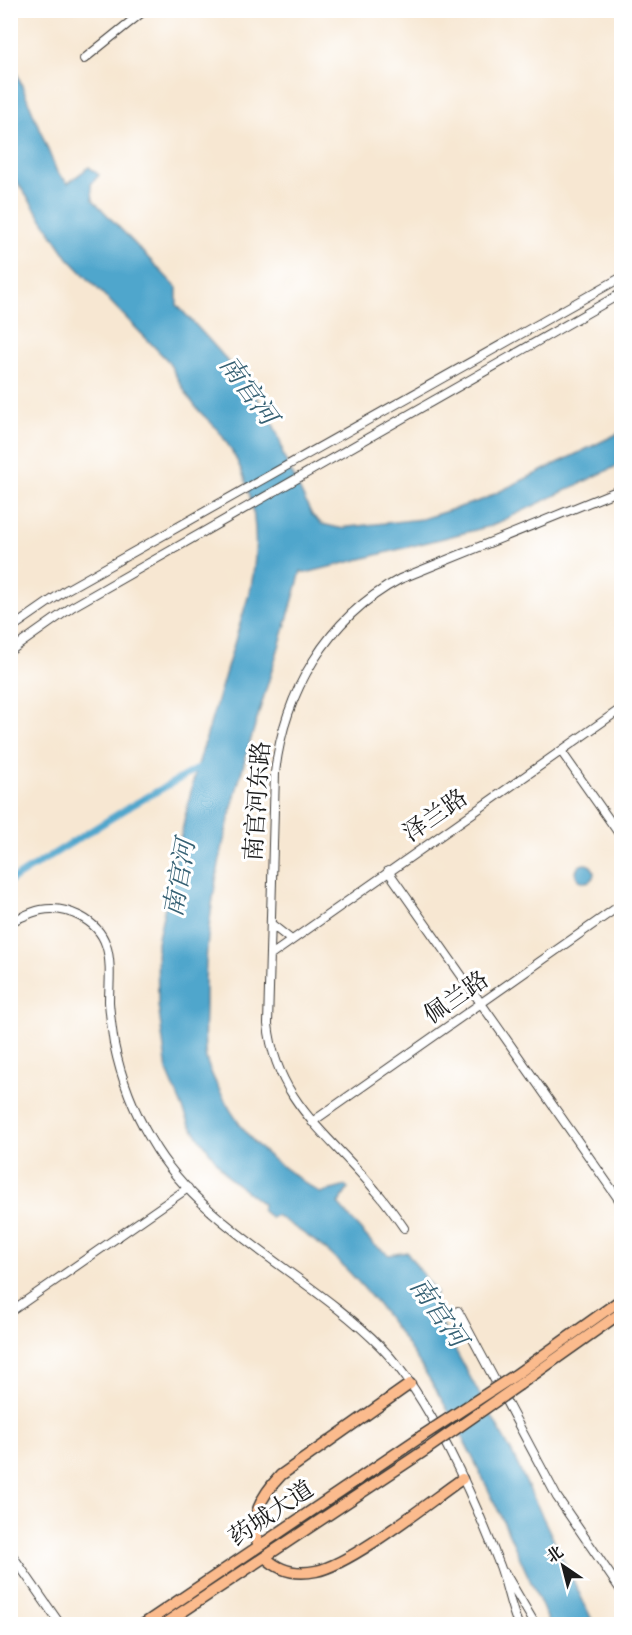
<svg xmlns="http://www.w3.org/2000/svg" width="632" height="1635" viewBox="0 0 632 1635" font-family="Vollkorn,'Noto Serif SC',serif">
	<style>
		.water { fill: #50a6cc; stroke: #366174; stroke-width: 1.5 }
		.lines { fill: none; stroke-linecap: round; stroke-linejoin: round }
		.canal { stroke: #50a6cc; stroke-width: 7 }
		.minor-casing { stroke: #3d3a37; stroke-width: 10 }
		.major-casing { stroke: #3d3a37; stroke-width: 13 }
		.minor { stroke: #fff; stroke-width: 8 }
		.major { stroke: #fbbb8d; stroke-width: 10 }
		.major-bridge-casing { stroke: #3d3a37; stroke-width: 13; stroke-linecap: butt }
		.major-bridge { stroke: #fbbb8d; stroke-width: 10 }
		.labels { text-anchor: middle; stroke-width: 6; stroke-linejoin: round; paint-order: stroke }
		.street-label { font-size: 24px; fill: #1c1c1c; stroke: #fff }
		.water-label { font-size: 26px; font-style: italic; fill: #366174; stroke: #fff }
	</style>
	<rect width="100%" height="100%" fill="#fff"/>
	<filter id="ink" filterUnits="userSpaceOnUse"><feTurbulence type="fractalNoise" baseFrequency=".0167" numOctaves="2"/><feDisplacementMap in="SourceGraphic" scale="12" xChannelSelector="R" yChannelSelector="G"/><feConvolveMatrix kernelMatrix="1 2 1 2 8 2 1 2 1" color-interpolation-filters="sRGB"/></filter>
	<filter id="wash" filterUnits="userSpaceOnUse"><feTurbulence type="fractalNoise" baseFrequency=".008" numOctaves="4" result="noise"/><feDisplacementMap in="SourceGraphic" scale="24" xChannelSelector="R" yChannelSelector="G"/><feGaussianBlur stdDeviation="1.35" result="paint"/><feColorMatrix in="noise" values="0 0 0 0 0 0 0 0 0 0 0 0 0 0 0 0 0 1.4 0 .05"/><feComposite in="paint" operator="in"/></filter>
	<g filter="url(#wash)">
		<rect width="100%" height="100%" fill="#f7e7d2"/>
		<path class="water" d="M10,56L57,172L68,183L89,167L99,175L91,184L93,200L177,288V305C207,338 280,411 283,455L312,515L322,524L339,528L422,519L482,500L621,432V464L491,526L306,573L301,571C263,713 203,854 205,1003C205,1020 203,1041 206,1058C209,1071 216,1083 222,1095C249,1147 273,1161 320,1193L346,1186L348,1189L338,1204L373,1244L389,1255L407,1252L436,1293L431,1306L512,1453L594,1624H550C493,1501 435,1353 335,1258C318,1241 296,1229 276,1215L271,1218L262,1210L263,1204L229,1178L190,1125L167,1071L158,1005L157,942L193,782L251,587C261,535 255,485 225,440C219,431 211,422 204,416C189,402 178,379 168,361L68,258L15,179L10,167Z
			M576 873a9 9 0 1 1 18 0a9 9 0 1 1-18 0Z"/>
		<g class="lines">
			<path class="canal" d="M10,881L131,806L204,765"/>
		</g>
	</g>
	<g filter="url(#ink)">
		<g class="lines">
			<g class="minor-casing">
				<path id="minor" d="M84,59L145,10
					M10,629L66,590L622,277
					M10,651L72,607L622,293
					M561,751L622,838
					M388,871L622,1204
					M10,922C20,918 31,912 41,910C66,905 98,920 106,945C112,963 109,984 109,1002C110,1016 112,1030 114,1044C121,1078 133,1110 151,1140C201,1228 312,1276 381,1347C430,1397 475,1501 500,1566C507,1585 510,1606 518,1624
					M271,924L290,939
					M271,955L622,708
					M312,1122L622,904
					M404,1228C395,1215 386,1202 376,1191C330,1135 276,1102 268,1024L275,773C284,693 327,618 400,579L622,489
					M458,1311L557,1497L622,1592
					M10,1312L188,1188
					M10,1552L60,1624
					M505,1573L535,1624"/>
			</g>
			<g class="major-casing">
				<path id="major" d="M514,1376L622,1299
					M519,1385L622,1312
					M259,1546C248,1518 262,1495 281,1475L410,1384
					M265,1557C279,1571 297,1575 316,1571C352,1564 429,1502 462,1479
					M144,1624L422,1436
					M164,1624L427,1449"/>
			</g>
			<use href="#minor" class="minor"/>
			<use href="#major" class="major"/>
			<g class="major-bridge-casing">
				<path id="major-bridge" d="M422,1436L514,1376
					M427,1449L519,1385"/>
			</g>
			<use href="#major-bridge" class="major-bridge"/>
		</g>
	</g>
	<g class="labels">
		<g class="street-label">
			<text transform="translate(257 801) rotate(-86)" y="8">南官河东路</text>
			<text transform="translate(435 815) rotate(-35)" y="8">泽兰路</text>
			<text transform="translate(456 997) rotate(-35)" y="8">佩兰路</text>
			<text transform="translate(271 1513) rotate(-34)" y="8">药城大道</text>
		</g>
		<g class="water-label">
			<text transform="translate(249 390) rotate(54)" y="9">南官河</text>
			<text transform="translate(179 878) rotate(-80)" y="9">南官河</text>
			<text transform="translate(439 1312) rotate(55)" y="9">南官河</text>
		</g>
	</g>
	<rect width="632" height="1635" fill="none" stroke="#fff" stroke-width="36"/>
	<g transform="translate(563 1566) rotate(325)" stroke="#ffffff" stroke-width="4.5" paint-order="stroke">
	<path d="M0-4.5L10 22L0 15L-10 22Z" fill="#1c1c1c"/>
	<text y="-9" font-size="16" font-weight="bold" text-anchor="middle" fill="#1c1c1c">北</text>
	</g>
</svg>
